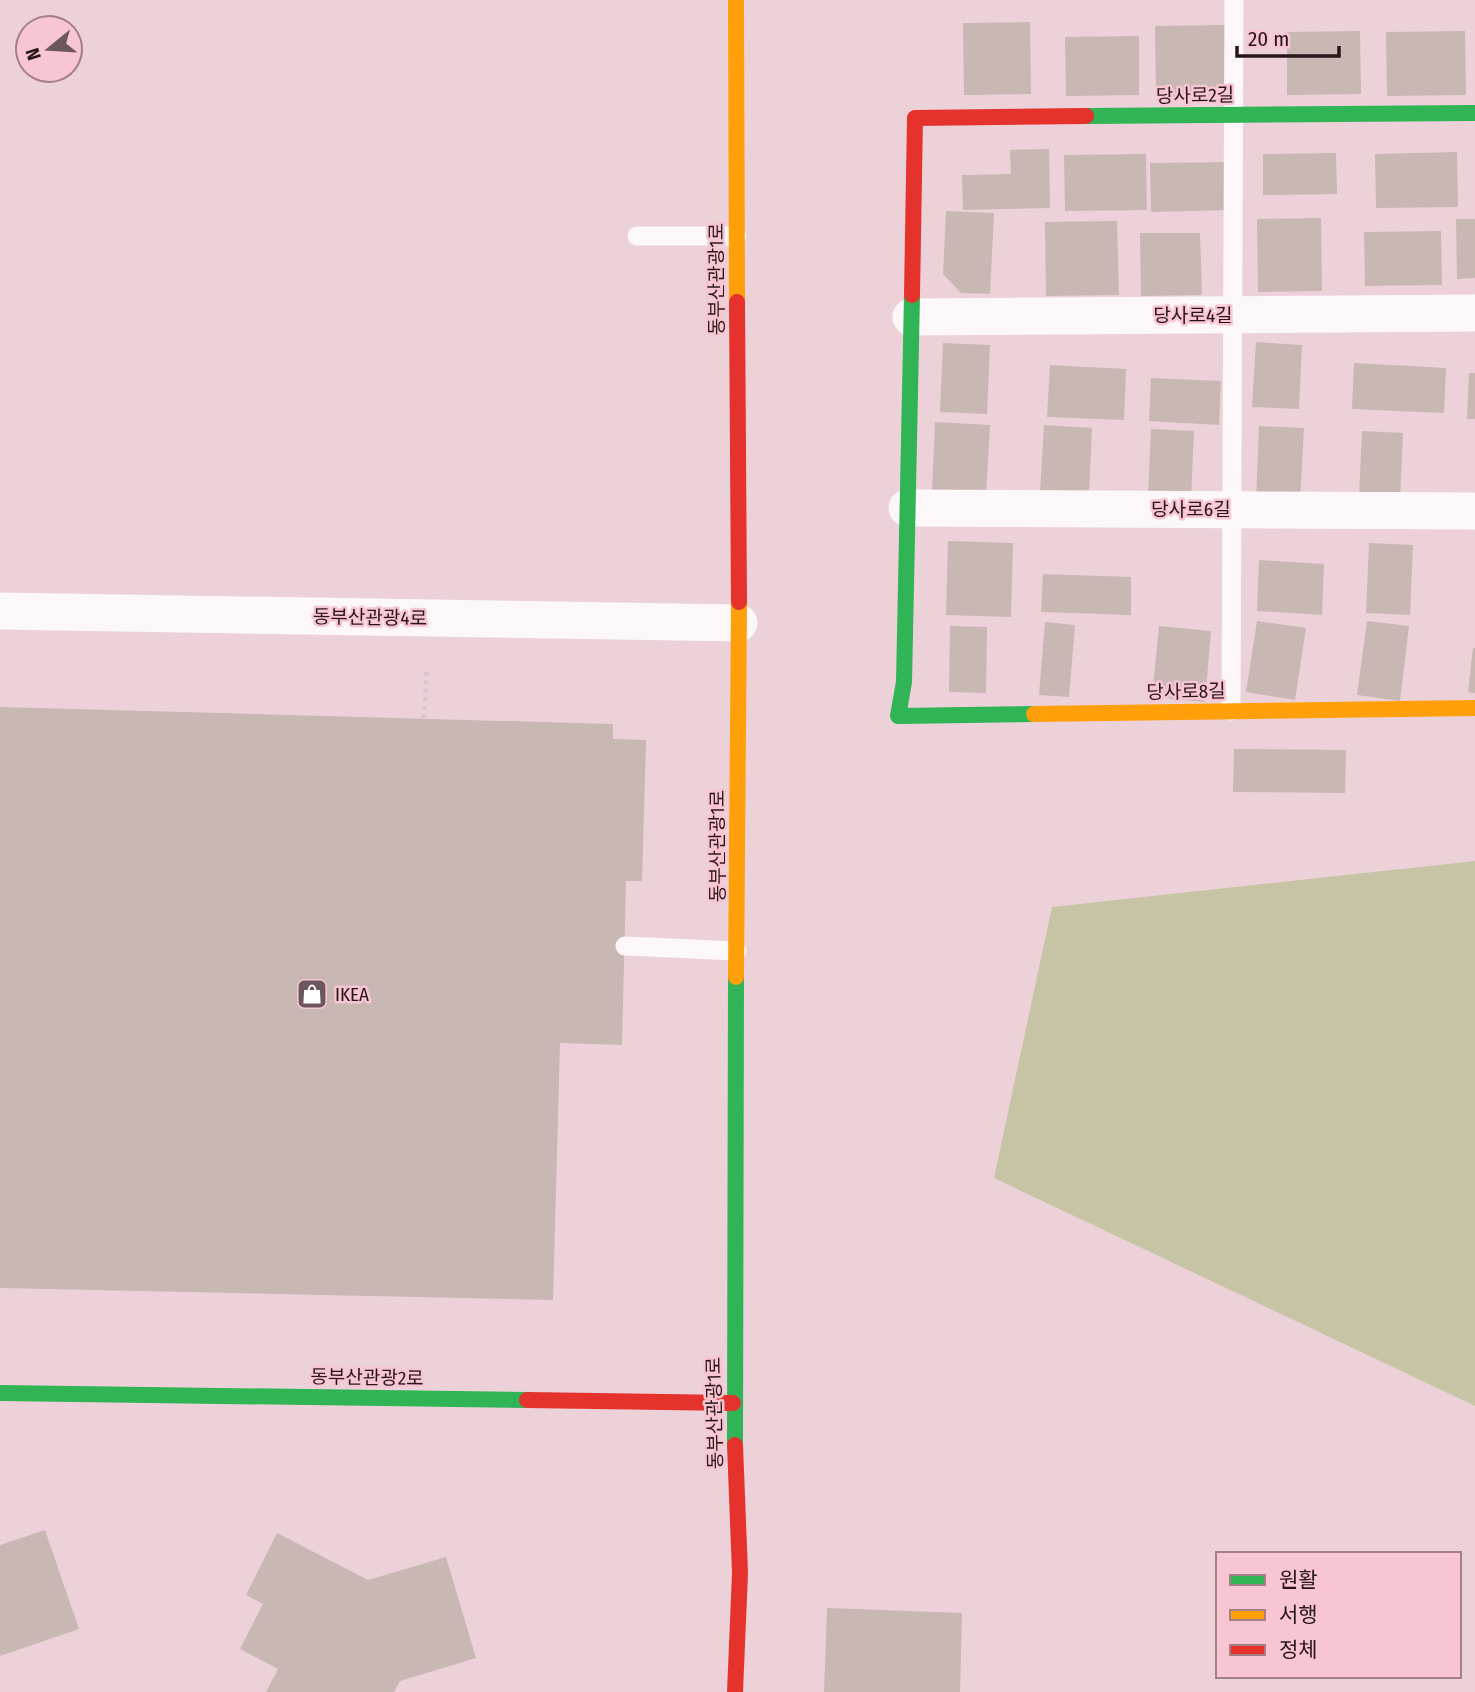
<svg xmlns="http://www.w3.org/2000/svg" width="1475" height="1692" viewBox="0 0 1475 1692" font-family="'Fira Sans Condensed','Noto Sans KR',sans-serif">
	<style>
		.green { fill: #c6c4a4 }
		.building { fill: #c9b7b4 }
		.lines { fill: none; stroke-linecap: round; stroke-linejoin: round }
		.path { stroke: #d1c8ca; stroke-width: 4.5; stroke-dasharray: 3.5 5; stroke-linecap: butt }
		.lane { stroke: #fcf8f9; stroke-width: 19 }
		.street { stroke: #fcf8f9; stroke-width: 37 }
		.fast { stroke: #30b455; stroke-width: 16 }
		.slow { stroke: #ff9f0a; stroke-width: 16 }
		.jam { stroke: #e5322d; stroke-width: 16 }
		.labels { text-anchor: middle; stroke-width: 5; stroke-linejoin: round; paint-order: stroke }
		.street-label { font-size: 19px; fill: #27151a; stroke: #f8c5d2 }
		.poi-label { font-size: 19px; fill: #27151a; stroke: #f8c5d2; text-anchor: start }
	</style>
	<rect width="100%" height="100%" fill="#ecd1d8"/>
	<path class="green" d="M1475,861V1406L994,1178L1052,907Z"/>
	<path class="building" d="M1030,22L1031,94L964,95L963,23Z
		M1226,25L1227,96L1156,97L1155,26Z
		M1360,31L1361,94L1287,95V32Z
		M1465,31L1466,95L1387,96L1386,32Z
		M1139,36V95L1066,96L1065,37Z
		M1049,149L1050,208L963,210L962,175L1011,174L1010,150Z
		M1457,152L1458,207L1376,208L1375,154Z
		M1336,153L1337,194L1263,195V154Z
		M1146,154L1147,210L1065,211L1064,155Z
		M1230,162L1231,210L1151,212L1150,163Z
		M946,211L994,213L990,294L961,293L943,274Z
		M1321,218L1322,291L1258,292L1257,219Z
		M1456,219H1475V278L1457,279Z
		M1117,221L1119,295L1046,296L1045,222Z
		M1441,231L1442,285L1365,286L1364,232Z
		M1140,233H1200L1202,295L1141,296Z
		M1256,342L1302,345L1299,409L1252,407Z
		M943,343L990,345L987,414L940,412Z
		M1354,363L1446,368L1444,413L1352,409Z
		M1050,365L1126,369L1124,420L1047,417Z
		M1469,373H1475V419H1467Z
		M1151,378L1221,381L1219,425L1149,421Z
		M935,422L990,425L986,495L932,492Z
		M1044,425L1092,428L1089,494L1040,492Z
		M1259,426L1304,428L1300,504L1256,502Z
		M1151,429L1194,431L1191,499L1148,496Z
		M1362,431L1403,433L1400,500L1359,497Z
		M948,541L1013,543L1011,617L946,615Z
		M1369,543L1413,545L1410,615L1366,613Z
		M1259,560L1324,564L1322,615L1257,611Z
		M1043,574L1131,577V615L1041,612Z
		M1257,621L1306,628L1295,700L1246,692Z
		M1367,621L1409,626L1400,701L1357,695Z
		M1045,622L1075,625L1069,697L1039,695Z
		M950,626L987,627L986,693L949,692Z
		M1159,626L1211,631L1205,702L1152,697Z
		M1473,648H1475V693L1468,692Z
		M0,707L613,724V739L646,740L642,881H626L622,1045L560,1043L553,1300L0,1288Z
		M1234,749L1346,750L1345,793L1233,792Z
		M45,1530L79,1629L0,1656V1545Z
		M277,1533L368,1580L446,1557L476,1658L400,1681L394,1692H266L278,1669L240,1649L263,1604L246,1595Z
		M827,1608L962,1613L960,1692H824Z"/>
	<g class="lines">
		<path class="path" d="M424,718L427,669"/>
		<path class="lane" d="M637,236H737
			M1231,711L1234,0
			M625,946L737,951"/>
		<path class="street" d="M911,317L1475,313
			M907,508L1475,511
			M0,611L739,623"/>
		<path class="fast" d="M1086,116L1475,113
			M912,295L904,682L898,716L1034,714
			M0,1393L527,1400
			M735,1445L736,977"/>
		<path class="slow" d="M736,0L737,302
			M1034,714L1475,708
			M736,977L739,602"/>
		<path class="jam" d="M912,295L915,118L1086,116
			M737,302L739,602
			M527,1400L733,1403
			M735,1445L740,1573L735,1692"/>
	</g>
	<defs>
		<g id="shop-square" transform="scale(1.575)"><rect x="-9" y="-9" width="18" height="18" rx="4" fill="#6c575c" stroke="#f8c5d2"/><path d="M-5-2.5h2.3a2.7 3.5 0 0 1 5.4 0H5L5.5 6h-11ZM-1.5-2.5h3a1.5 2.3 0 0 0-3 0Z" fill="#fff"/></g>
	</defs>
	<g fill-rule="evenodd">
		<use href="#shop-square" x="312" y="994"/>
	</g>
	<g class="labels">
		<g class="street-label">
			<text transform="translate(1195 95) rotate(-1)" y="7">당사로2길</text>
			<text transform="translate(716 279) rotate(-90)" y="7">동부산관광1로</text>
			<text x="1193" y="322">당사로4길</text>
			<text x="1191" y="516">당사로6길</text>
			<text transform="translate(370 617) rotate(1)" y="7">동부산관광4로</text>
			<text transform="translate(1186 691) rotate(-1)" y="7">당사로8길</text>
			<text transform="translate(717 846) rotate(-90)" y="7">동부산관광1로</text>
			<text transform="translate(367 1377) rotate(1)" y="7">동부산관광2로</text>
			<text transform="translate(714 1413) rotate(-91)" y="7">동부산관광1로</text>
		</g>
		<g class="poi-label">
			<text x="335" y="1001">IKEA</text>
		</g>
	</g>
	<rect x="1216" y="1552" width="245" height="126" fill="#f8c5d2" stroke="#a47f88" stroke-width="2"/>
	<rect x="1230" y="1575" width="35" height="10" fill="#30b455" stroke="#a47f88" stroke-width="2"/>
	<text x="1279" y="1587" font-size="21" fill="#27151a">원활</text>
	<rect x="1230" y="1610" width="35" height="10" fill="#ff9f0a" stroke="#a47f88" stroke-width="2"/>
	<text x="1279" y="1622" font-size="21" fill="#27151a">서행</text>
	<rect x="1230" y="1645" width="35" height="10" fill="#e5322d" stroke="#a47f88" stroke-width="2"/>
	<text x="1279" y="1657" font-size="21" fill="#27151a">정체</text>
	<g transform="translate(49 49) rotate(252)"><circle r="33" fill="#f8c5d2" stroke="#a47f88" stroke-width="2"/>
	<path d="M0-5L12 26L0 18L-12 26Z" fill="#6c575c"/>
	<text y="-10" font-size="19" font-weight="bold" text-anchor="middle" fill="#27151a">N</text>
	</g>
	<path d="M1237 46v10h102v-10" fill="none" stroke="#27151a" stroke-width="3.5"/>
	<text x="1248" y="46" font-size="21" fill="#27151a" stroke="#f8c5d2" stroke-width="5" paint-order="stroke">20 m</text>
</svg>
